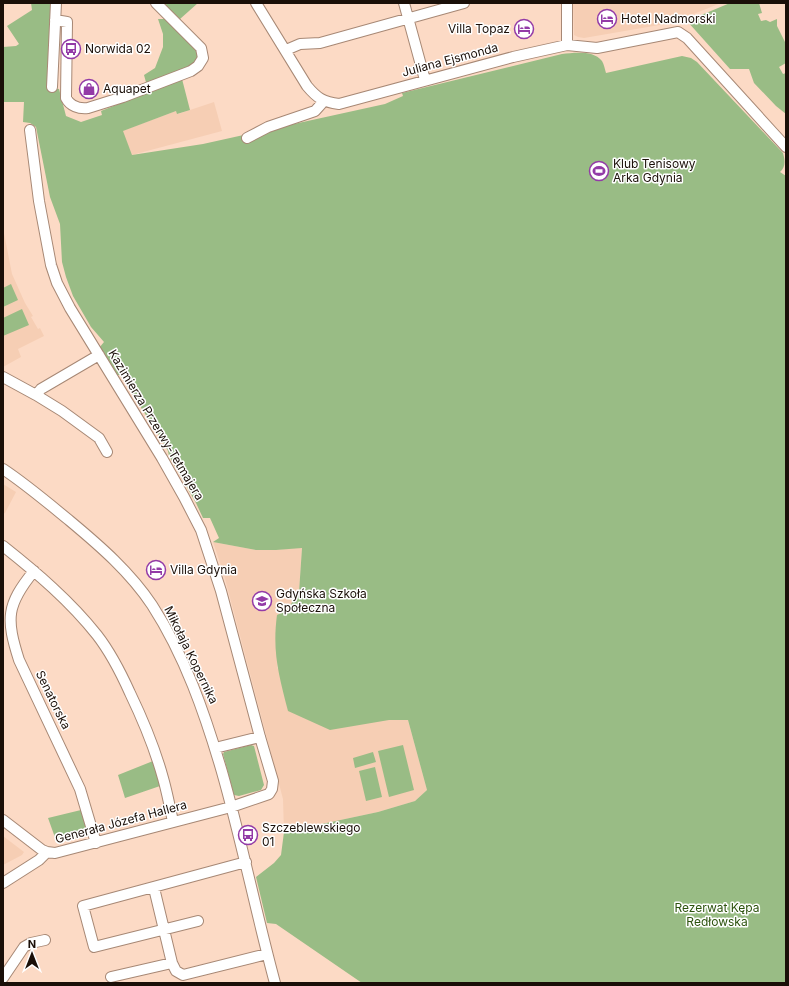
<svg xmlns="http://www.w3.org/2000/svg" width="789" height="986" viewBox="0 0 789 986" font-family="Inter,sans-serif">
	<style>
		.built { fill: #f6ceb4 }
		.green { fill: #99bc85 }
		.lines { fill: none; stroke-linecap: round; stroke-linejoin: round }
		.minor-casing { stroke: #a78875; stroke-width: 12 }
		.minor { stroke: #fff; stroke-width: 10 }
		.labels { text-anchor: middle; stroke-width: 3; stroke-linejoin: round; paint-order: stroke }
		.poi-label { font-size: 12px; fill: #1a0f08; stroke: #fff; text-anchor: start }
		.street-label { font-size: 12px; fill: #1a0f08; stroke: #fff }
		.park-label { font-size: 12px; fill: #2c520d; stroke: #fff }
	</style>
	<rect width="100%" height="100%" fill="#fcdac5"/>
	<path class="built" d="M573,3H721L671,23L584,38L578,37L574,35Z
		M214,102L222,131L132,155L122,131L176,111L178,114Z
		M3,228L12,274L25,303L33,316L31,317L38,329L40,328L44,336L18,349L21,357L3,367Z
		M3,484L16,492L5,513L3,514Z
		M213,542L256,550H276L302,547L299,592L287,610L277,616V668L389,720H408L427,790L415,801L378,812L284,832L283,799L224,575Z
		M3,836L24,852L22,855L3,865Z"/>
	<path class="green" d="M31,3H52L47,87L59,89L66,116L81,122L102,115L101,111L182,79L190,110L177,114L176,111L123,131L132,155L203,144L385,104L403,96L402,93L562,54C574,53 593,50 602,61C604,64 605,70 606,73L682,56L691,58L697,62L783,153C785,160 786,167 780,172L786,176V983H362L276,924L267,923L256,877L274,863L281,855L284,832L378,812L415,801L427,790L408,720H389L330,730L288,711C279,676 272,652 277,615L287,610L299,592L302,548L276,550H256L213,542L219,538L210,518H203L196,503L169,456L168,451L160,437L120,375H117L99,348L104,342L91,327L73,296L66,277L62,262L60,224L50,197L36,127L30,123L23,122L24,102H3V47L16,46L19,44L7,26L32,10Z
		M168,3H198L180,19L165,5Z
		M730,3H759L762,13L758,14L761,21L766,20L770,22L777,19V26L786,44V63L779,67L783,74L786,73V114L776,106L754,83L749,69H730L687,21Z
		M158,19H166L195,46L199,55L194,67L147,86L144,75L155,68L163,47V34Z
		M11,284L18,300L3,307V288Z
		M22,309L29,325L3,336V318Z
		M251,745L254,746L264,785L261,790L239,796L234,795L223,754L224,752Z
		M403,745L414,790L389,797L378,751Z
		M373,752L376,762L355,768L353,758Z
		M153,761L160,786L125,798L118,775Z
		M375,767L382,797L366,801L359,771Z
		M81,810L88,835L57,843L48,818Z"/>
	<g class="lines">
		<g class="minor-casing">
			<path id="minor" d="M256,3L307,86C317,98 323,102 339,104L513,57L567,45L597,48L678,32L687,38L786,147
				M404,3L425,80
				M567,3V45
				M55,20L67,22L66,98C70,106 79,109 88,108L123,97L191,71L198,66L203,58L201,48L156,3
				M286,50L300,44L320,43L464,3
				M52,87L56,3
				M247,138L268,127L315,111L324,101
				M3,377L36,395L62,411L99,438L107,452
				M36,395L41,389L99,355
				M3,469C27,485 48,503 70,521C100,546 130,572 152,605C185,656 205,714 222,772C242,842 256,913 275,983
				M3,546C37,573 70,601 97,635C111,653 121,673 130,693C143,720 155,749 163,778C167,792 170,807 173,822
				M34,571C6,605 6,619 19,660L80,789L96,843
				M215,748L260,737
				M3,820L42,850L47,852L55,853L231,807L269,794L272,789L273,781L260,737L221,591L201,530L184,497L162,458L70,308L57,283L51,265L39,201L30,130
				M3,883L39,860L47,852
				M154,888L172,963L176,971L183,975L267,954
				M198,921L94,947L83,906L246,862
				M111,977L172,963
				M3,978L24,947L31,943L45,940"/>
		</g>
		<use href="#minor" class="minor"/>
	</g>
	<defs>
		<g id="hotel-ring" transform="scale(1)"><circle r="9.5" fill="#fff" stroke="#933ba7" stroke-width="1.5"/><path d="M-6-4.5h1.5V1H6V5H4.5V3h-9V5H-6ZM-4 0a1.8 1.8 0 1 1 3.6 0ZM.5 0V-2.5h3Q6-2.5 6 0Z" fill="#933ba7"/></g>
		<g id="bus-ring" transform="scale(1)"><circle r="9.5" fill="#fff" stroke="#933ba7" stroke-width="1.5"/><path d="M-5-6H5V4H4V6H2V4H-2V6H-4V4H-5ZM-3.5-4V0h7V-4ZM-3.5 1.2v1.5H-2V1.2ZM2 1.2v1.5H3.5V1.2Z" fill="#933ba7"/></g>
		<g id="shop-ring" transform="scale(1)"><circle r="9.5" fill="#fff" stroke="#933ba7" stroke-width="1.5"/><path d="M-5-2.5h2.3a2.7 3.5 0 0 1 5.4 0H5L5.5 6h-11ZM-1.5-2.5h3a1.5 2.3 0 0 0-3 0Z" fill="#933ba7"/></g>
		<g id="stadium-ring" transform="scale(1)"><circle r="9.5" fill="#fff" stroke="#933ba7" stroke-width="1.5"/><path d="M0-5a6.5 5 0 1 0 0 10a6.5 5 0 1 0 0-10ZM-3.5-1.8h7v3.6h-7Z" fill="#933ba7"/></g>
		<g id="school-ring" transform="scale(1)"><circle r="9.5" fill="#fff" stroke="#933ba7" stroke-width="1.5"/><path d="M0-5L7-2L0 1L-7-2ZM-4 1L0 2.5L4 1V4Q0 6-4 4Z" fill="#933ba7"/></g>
	</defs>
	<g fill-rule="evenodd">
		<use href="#hotel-ring" x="607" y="19"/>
		<use href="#hotel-ring" x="524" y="29"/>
		<use href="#bus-ring" x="71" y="49"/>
		<use href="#shop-ring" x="89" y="89"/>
		<use href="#stadium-ring" x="599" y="171"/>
		<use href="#hotel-ring" x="156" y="570"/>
		<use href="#school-ring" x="262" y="601"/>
		<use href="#bus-ring" x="248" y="835"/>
	</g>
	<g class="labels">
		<g class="poi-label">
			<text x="621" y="23">Hotel Nadmorski</text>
			<text x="510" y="33" text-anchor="end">Villa Topaz</text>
			<text x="85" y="53">Norwida 02</text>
			<text x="103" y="93">Aquapet</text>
			<text x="613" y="168">Klub Tenisowy<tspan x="613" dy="14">Arka Gdynia</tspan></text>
			<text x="170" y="574">Villa Gdynia</text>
			<text x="276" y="598">Gdyńska Szkoła<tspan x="276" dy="14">Społeczna</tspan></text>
			<text x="262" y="832">Szczeblewskiego<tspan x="262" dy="14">01</tspan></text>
		</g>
		<g class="street-label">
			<text transform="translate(450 60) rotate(-15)" y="4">Juliana Ejsmonda</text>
			<text transform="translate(156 425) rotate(59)" y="4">Kazimierza Przerwy-Tetmajera</text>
			<text transform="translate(191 655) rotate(64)" y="4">Mikołaja Kopernika</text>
			<text transform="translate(53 700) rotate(64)" y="4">Senatorska</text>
			<text transform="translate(121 822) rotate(-15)" y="4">Generała Józefa Hallera</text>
		</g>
		<g class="park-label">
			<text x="717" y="912">Rezerwat Kępa<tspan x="717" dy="14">Redłowska</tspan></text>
		</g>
	</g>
	<rect width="789" height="986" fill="none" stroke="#1a0f08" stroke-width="8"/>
	<g transform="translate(32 954)" stroke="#ffffff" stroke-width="3" paint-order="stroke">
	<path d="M0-3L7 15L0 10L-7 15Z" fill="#1a0f08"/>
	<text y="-6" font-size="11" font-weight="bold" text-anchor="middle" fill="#1a0f08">N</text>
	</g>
</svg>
